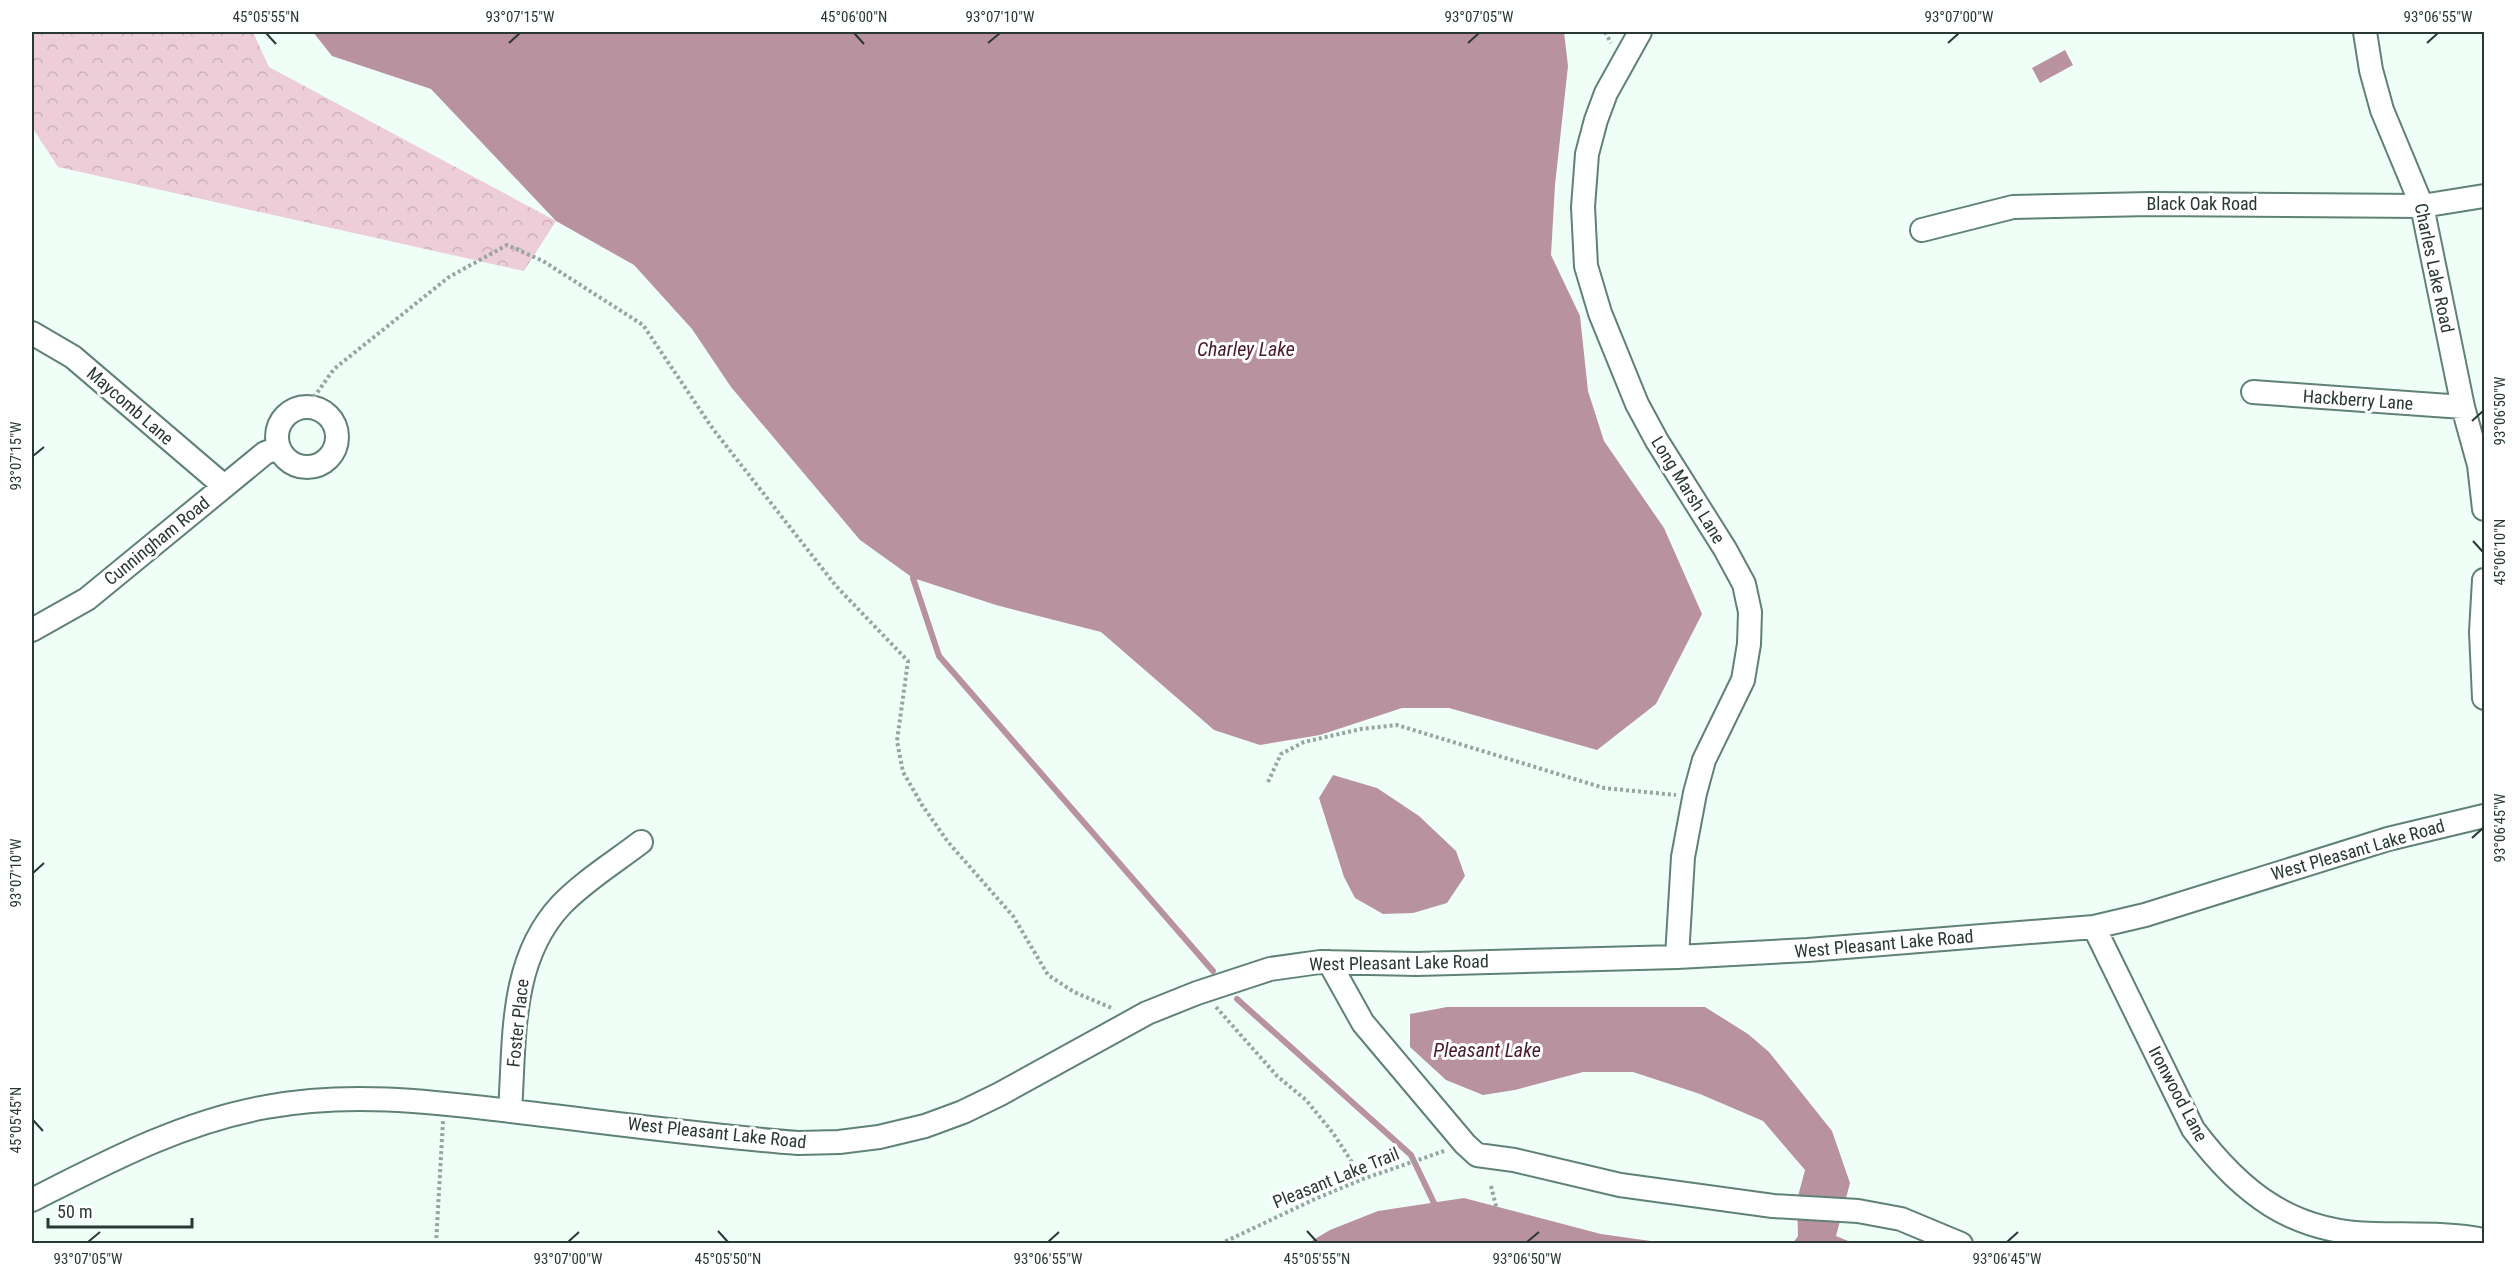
<svg xmlns="http://www.w3.org/2000/svg" width="2516" height="1275" viewBox="0 0 2516 1275" font-family="'Roboto Condensed',sans-serif">
	<style>
		.forest { fill: url(#forest-crowns) }
		.water { fill: #b8939f }
		.lines { fill: none; stroke-linecap: round; stroke-linejoin: round }
		.stream { stroke: #b8939f; stroke-width: 6 }
		.minor-casing { stroke: #5f8274; stroke-width: 26 }
		.path { stroke: #96a59e; stroke-width: 4; stroke-dasharray: 3 3; stroke-linecap: butt }
		.minor { stroke: #fff; stroke-width: 22 }
		.ticks { fill: none; stroke: #293832; stroke-width: 2 }
		.labels { text-anchor: middle; stroke-width: 6; stroke-linejoin: round; paint-order: stroke }
		.street-label { font-size: 18px; fill: #293832; stroke: #fff }
		.water-label { font-size: 20px; font-style: italic; fill: #49192c; stroke: #fff }
		.neatline { fill: none; stroke: #293832; stroke-width: 2 }
		.ticks-label { font-size: 15px; text-anchor: middle; fill: #293832 }
	</style>
	<defs>
		<pattern id="forest-crowns" width="20" height="18" patternUnits="userSpaceOnUse" patternTransform="scale(1.5)"><rect width="20" height="18" fill="#edcdd7"/><path d="M2 6a3 3 0 1 1 6 0M12 15a3 3 0 1 1 6 0" fill="none" stroke="#cbb1b9"/></pattern>
	</defs>
	<rect width="100%" height="100%" fill="#effef7"/>
	<path class="forest" d="M32,32H253L269,67L556,221L524,271L58,167L32,127Z"/>
	<path class="water" d="M313,32H1564L1568,66L1555,185L1551,255L1580,316L1588,391L1604,441L1664,528L1702,614L1656,704L1597,750L1449,708H1402L1320,735L1260,745L1214,730L1101,632L996,605L913,578L860,540L731,387L692,329L634,265L556,221L431,89L332,56Z
		M2065,50L2073,65L2040,83L2032,68Z
		M1333,775L1377,788L1419,816L1456,851L1465,876L1447,903L1413,913L1383,914L1355,898L1344,877L1319,798Z
		M1447,1007H1705L1748,1034L1769,1052L1832,1131L1850,1183L1836,1236L1853,1243H1793L1798,1236L1797,1200L1805,1170L1763,1121L1700,1094L1633,1072H1583L1515,1090L1483,1095L1446,1080L1410,1047V1014Z
		M1464,1198L1601,1234L1665,1243H1702H1308L1330,1230L1378,1211Z"/>
	<g class="lines">
		<path class="stream" d="M913,578L939,656L1213,971
			M1237,999L1411,1155L1434,1203"/>
		<g class="minor-casing">
			<path id="minor" d="M1640,32L1606,93L1596,120L1587,154L1583,207L1586,266L1600,313L1637,404L1657,441L1725,549L1744,584L1750,612L1749,644L1743,680L1704,760L1695,793L1683,857L1677,957
				M2365,32L2371,70L2382,110L2422,206L2463,407L2479,465L2484,509
				M1922,230L2013,207L2150,204L2422,206L2484,196
				M32,333L73,357L224,486
				M2253,392L2463,407
				M277 437a30 30 0 1 1 60 0a30 30 0 1 1-60 0Z
				M2484,580L2481,632L2484,698
				M32,630L87,599L265,453L279,448
				M2094,927L2193,1129C2241,1193 2292,1233 2375,1234C2412,1235 2448,1233 2484,1240
				M1329,962L1363,1023L1465,1144L1477,1155L1514,1160L1620,1185L1773,1206L1858,1211L1901,1219L1961,1244
				M510,1111C515,1039 509,961 561,905C584,881 615,862 641,842
				M32,1200C107,1162 182,1122 266,1107C351,1091 434,1102 519,1112C612,1123 705,1136 798,1143L839,1142L879,1137L925,1126L963,1112L1000,1094L1147,1013L1197,993L1270,969L1320,962L1417,964L1677,957L1808,950L2094,927L2145,915L2388,839L2484,816"/>
		</g>
		<path class="path" d="M1605,32L1611,43
			M307,407L334,369L449,277L507,245L543,261L643,325L713,429L836,586L908,661L897,741L903,772L922,805L948,842L1013,916L1048,975L1074,992L1114,1009
			M1268,782L1281,754L1304,742L1361,729L1397,725L1604,788L1676,795
			M1216,1007L1277,1076L1306,1100L1333,1133L1363,1179
			M1491,1186L1497,1210
			M436,1244L443,1121
			M1220,1244L1315,1199L1363,1179L1444,1151"/>
		<use href="#minor" class="minor"/>
	</g>
	<path class="ticks" d="M266,33L276,44M854,33L864,44M509,43L520,33M988,43L1000,33M1468,43L1479,33M1948,43L1959,33M2427,43L2438,33M2472,421L2483,411M33,456L44,447M2473,541L2483,552M2472,838L2483,828M33,873L44,863M33,1120L43,1131M718,1231L728,1242M1307,1231L1317,1242M88,1242L100,1232M568,1242L579,1232M1048,1242L1059,1232M1527,1242L1539,1232M2007,1242L2018,1232"/>
	<g class="labels">
		<g class="street-label">
			<text x="2202" y="210">Black Oak Road</text>
			<text transform="translate(2434 268) rotate(78)" y="6">Charles Lake Road</text>
			<text transform="translate(2358 400) rotate(4)" y="6">Hackberry Lane</text>
			<text transform="translate(130 406) rotate(41)" y="6">Maycomb Lane</text>
			<text transform="translate(1688 490) rotate(58)" y="6">Long Marsh Lane</text>
			<text transform="translate(157 541) rotate(-39)" y="6">Cunningham Road</text>
			<text transform="translate(2358 850) rotate(-16)" y="6">West Pleasant Lake Road</text>
			<text transform="translate(1884 944) rotate(-5)" y="6">West Pleasant Lake Road</text>
			<text transform="translate(1399 963) rotate(-1)" y="6">West Pleasant Lake Road</text>
			<text transform="translate(518 1023) rotate(-84)" y="6">Foster Place</text>
			<text transform="translate(2178 1094) rotate(62)" y="6">Ironwood Lane</text>
			<text transform="translate(717 1133) rotate(6)" y="6">West Pleasant Lake Road</text>
			<text transform="translate(1336 1178) rotate(-22)" y="6">Pleasant Lake Trail</text>
		</g>
		<g class="water-label">
			<text x="1246" y="356">Charley Lake</text>
			<text x="1487" y="1057">Pleasant Lake</text>
		</g>
	</g>
	<rect width="2516" height="1275" fill="none" stroke="#ffffff" stroke-width="66"/>
	<path d="M48 1218v9h144v-9" fill="none" stroke="#293832" stroke-width="3"/>
	<text x="57" y="1218" font-size="18" fill="#293832" stroke="#ffffff" stroke-width="4.5" paint-order="stroke">50 m</text>
	<rect x="33" y="33" width="2450" height="1209" class="neatline"/>
	<g class="ticks-label">
		<text x="266" y="22">45°05'55"N</text>
		<text x="520" y="22">93°07'15"W</text>
		<text x="854" y="22">45°06'00"N</text>
		<text x="1000" y="22">93°07'10"W</text>
		<text x="1479" y="22">93°07'05"W</text>
		<text x="1959" y="22">93°07'00"W</text>
		<text x="2438" y="22">93°06'55"W</text>
		<text transform="translate(2500 411) rotate(-90)" y="5">93°06'50"W</text>
		<text transform="translate(16 456) rotate(-90)" y="5">93°07'15"W</text>
		<text transform="translate(2500 552) rotate(-90)" y="5">45°06'10"N</text>
		<text transform="translate(2500 828) rotate(-90)" y="5">93°06'45"W</text>
		<text transform="translate(16 873) rotate(-90)" y="5">93°07'10"W</text>
		<text transform="translate(16 1120) rotate(-90)" y="5">45°05'45"N</text>
		<text x="88" y="1264">93°07'05"W</text>
		<text x="568" y="1264">93°07'00"W</text>
		<text x="728" y="1264">45°05'50"N</text>
		<text x="1048" y="1264">93°06'55"W</text>
		<text x="1317" y="1264">45°05'55"N</text>
		<text x="1527" y="1264">93°06'50"W</text>
		<text x="2007" y="1264">93°06'45"W</text>
	</g>
</svg>
